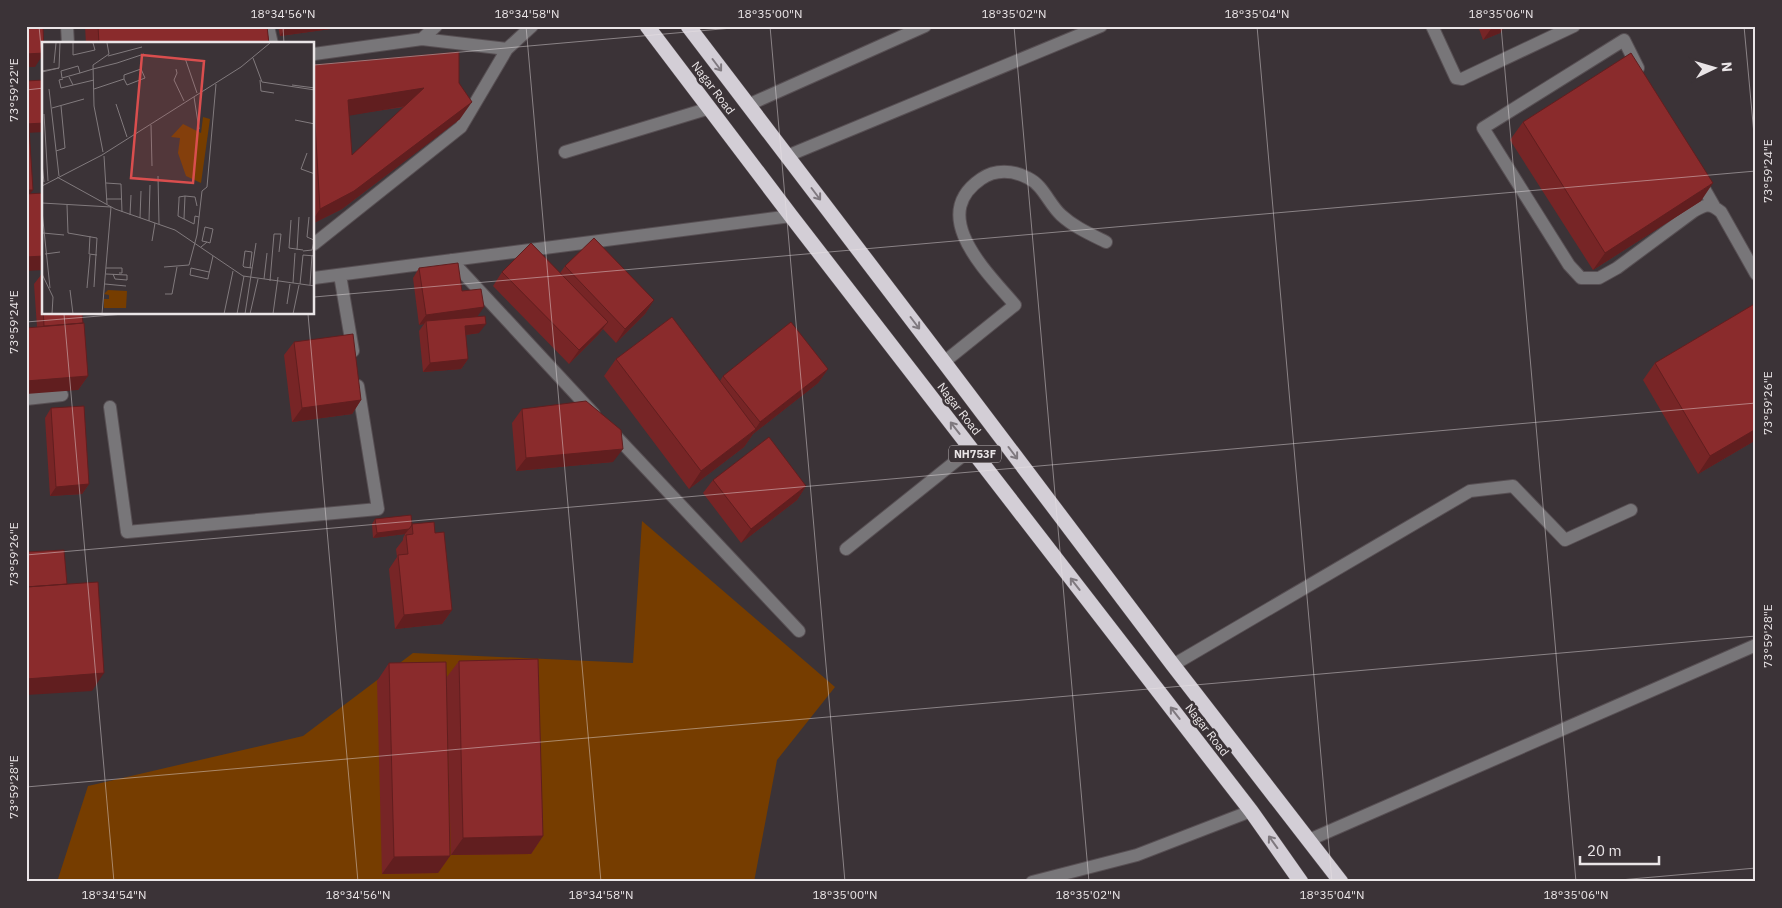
<svg xmlns="http://www.w3.org/2000/svg" width="1782" height="908" viewBox="0 0 1782 908" font-family="'IBM Plex Sans',sans-serif">
	<style>
		.green { fill: #763d00 }
		.lines { fill: none; stroke-linecap: round; stroke-linejoin: round }
		.minor-casing { stroke: #574f53; stroke-width: 14 }
		.highway-casing { stroke: #574f53; stroke-width: 16 }
		.minor { stroke: #787679; stroke-width: 12 }
		.highway { stroke: #d3ced6; stroke-width: 15 }
		.wall { fill: #772526; fill-rule: evenodd }
		.shaded-wall { fill: #611e1f }
		.building { fill: #8a2b2c; stroke: #611e1f; fill-rule: evenodd }
		.oneway { stroke: #7f797f }
		.ticks { fill: none; stroke: #eae5e7; stroke-width: 1; stroke-opacity: 0.45 }
		.labels { text-anchor: middle; stroke-width: 5; stroke-linejoin: round; paint-order: stroke }
		.shield { fill: #3b3337; stroke: #b6b0b2; stroke-width: 1 }
		.shield-label { font-size: 11px; font-weight: bold; fill: #eae5e7 }
		.street-label { font-size: 12px; fill: #eae5e7; stroke: #3b3337 }
		.inset-road { fill: none; stroke: #817a7d; stroke-width: 1 }
		.view { fill: #da4e4e; fill-opacity: 0.15; stroke: #da4e4e; stroke-width: 2.5 }
		.inset-edge { fill: none; stroke: #eae5e7; stroke-width: 2.5 }
		.neatline { fill: none; stroke: #eae5e7; stroke-width: 2 }
		.ticks-label { font-size: 12px; text-anchor: middle; fill: #eae5e7 }
	</style>
	<rect width="100%" height="100%" fill="#3b3337"/>
	<path class="green" d="M642,521L835,687L777,760L754,882H57L88,786L303,736L413,653L633,663Z"/>
	<g class="lines">
		<g class="minor-casing">
			<path id="minor" d="M67,26L68,44
				M268,26L272,44
				M1432,26L1456,78L1462,79L1574,26
				M422,39L507,49
				M314,54L422,39L436,26
				M1638,68L1624,40L1483,128L1569,265L1581,278H1599L1617,268L1694,211C1706,204 1710,203 1721,212L1756,274
				M748,105L925,26
				M565,152L710,108
				M787,156L1101,26
				M1698,178L1714,206
				M314,244L461,127L507,49L532,26
				M451,260L594,414
				M340,275L353,351
				M314,278L791,216
				M944,362L1015,305C988,273 927,216 981,179C995,169 1013,170 1028,178C1043,185 1049,204 1061,215C1074,227 1090,234 1106,242
				M26,399L62,395
				M110,407L127,532L378,509L358,386
				M612,432L799,631
				M846,549L971,449
				M1173,665L1470,491L1513,486L1565,540L1631,510
				M1309,840L1756,645
				M1032,882L1137,855L1251,811"/>
		</g>
		<g class="highway-casing">
			<path id="highway" d="M647,26L791,216L1251,811L1301,882
				M688,26L944,362L1173,665L1341,882"/>
		</g>
		<use href="#minor" class="minor"/>
		<use href="#highway" class="highway"/>
	</g>
	<path class="wall" d="M85,26H267L269,44H86Z
		M278,26H352L280,36Z
		M1478,26H1505L1500,33L1483,40Z
		M314,65L460,119L342,209L314,223ZM404,107L352,155L349,115Z
		M1523,122L1701,201L1593,270L1510,140Z
		M565,266L654,300L645,314L616,343L603,329L598,335L569,364L493,286L502,272L560,273Z
		M419,268L462,291L477,317L479,333L465,335L468,359L461,369L423,372L419,331L424,324L419,325L413,278Z
		M41,275L88,376L78,390L37,327L34,284Z
		M1756,303V440L1698,474L1643,380L1655,363Z
		M294,342L361,400L352,414L292,422L284,355Z
		M616,359L720,381L723,376L828,369L818,383L753,434L744,447L689,489L604,376Z
		M51,408L89,484L82,494L50,496L45,418Z
		M522,409L613,462L516,471L512,423Z
		M713,480L806,486L797,500L741,543L703,493Z
		M375,519L412,525L435,533L452,610L442,624L395,629L389,569L397,557L396,549L403,540V538L405,534L373,538L372,524Z
		M459,661L543,836L531,854L451,855L446,678Z
		M389,663L450,856L438,873L382,874L377,681Z"/>
	<path class="shaded-wall" d="M287,26H352L280,36Z
		M1493,26H1505L1500,33L1483,40Z
		M44,53L35,67H26V54Z
		M424,88L412,105L336,118L348,100Z
		M472,102L460,119L342,209L314,223V218L320,209Z
		M44,123V132L26,133V124Z
		M1713,183L1701,201L1593,270L1605,253Z
		M26,190H33L26,199Z
		M44,256V270L26,271V257Z
		M654,300L645,314L616,343L625,329Z
		M484,307L477,317L426,321L424,324L419,325L426,315Z
		M608,322L598,335L569,364L579,350Z
		M486,324L479,333L458,336L465,326Z
		M468,359L461,369L423,372L430,363Z
		M828,369L818,383L753,434L744,447L689,489L701,471L754,431L760,422Z
		M88,376L78,390L26,394V381Z
		M361,400L352,414L292,422L302,408Z
		M1756,429V440L1698,474L1710,456Z
		M623,449L613,462L516,471L526,458Z
		M89,484L82,494L50,496L56,487Z
		M806,486L797,500L741,543L751,529Z
		M409,529L405,534L373,538L377,533Z
		M452,610L442,624L395,629L404,615Z
		M104,673L92,691L26,695V679Z
		M543,836L531,854L451,855L463,838Z
		M450,856L438,873L382,874L394,857Z"/>
	<path class="building" d="M26,26H43L44,53L26,54Z
		M98,26H267L269,44H99Z
		M459,52V83L472,102L354,191L320,209L314,106V65ZM424,88L352,155L348,100Z
		M1631,53L1713,183L1605,253L1523,122Z
		M44,80V123L26,124V81Z
		M26,128H29L33,190H26Z
		M44,193V256L26,257V194Z
		M594,238L654,300L625,329L565,266Z
		M531,243L608,322L579,350L502,272Z
		M458,263L462,291L481,289L484,307L426,315L419,268Z
		M41,275H44V314H82L83,323L44,326Z
		M1756,303V429L1710,456L1655,363Z
		M485,316L486,324L465,326L468,359L430,363L426,321Z
		M672,317L756,429L701,471L616,359Z
		M791,322L828,369L760,422L723,376Z
		M84,323L88,376L26,381V328Z
		M353,334L361,400L302,408L294,342Z
		M586,401L621,430L623,449L526,458L522,409Z
		M84,406L89,484L56,487L51,408Z
		M769,437L806,486L751,529L713,480Z
		M411,515L412,525L409,529L377,533L375,519Z
		M434,522L435,533L444,532L452,610L404,615L398,555L408,554L406,535L413,534L412,524Z
		M64,550L67,584L26,587V552Z
		M98,582L104,673L26,679V587Z
		M538,659L543,836L463,838L459,661Z
		M446,662L450,856L394,857L389,663Z"/>
	<defs><path id="oneway-shaft" d="M-6 0H5M1.5-3L5.5 0L1.5 3" fill="none" stroke-width="1.6" stroke-linecap="round" stroke-linejoin="round" transform="scale(1.25)"/></defs>
	<g class="oneway">
		<use href="#oneway-shaft" transform="translate(717 65) rotate(53)"/>
		<use href="#oneway-shaft" transform="translate(816 194) rotate(53)"/>
		<use href="#oneway-shaft" transform="translate(915 323) rotate(53)"/>
		<use href="#oneway-shaft" transform="translate(955 428) rotate(-128)"/>
		<use href="#oneway-shaft" transform="translate(1013 453) rotate(53)"/>
		<use href="#oneway-shaft" transform="translate(1075 584) rotate(-128)"/>
		<use href="#oneway-shaft" transform="translate(1175 713) rotate(-128)"/>
		<use href="#oneway-shaft" transform="translate(1273 842) rotate(-126)"/>
	</g>
	<path class="ticks" d="M39,26L44,77M283,26L284,44M526,26L601,882M770,26L845,882M1014,26L1089,882M1257,26L1332,882M1501,26L1576,882M1744,26L1756,156M314,65L755,26M26,90L44,88M314,297L1756,171M64,314L114,882M308,314L358,882M26,322L124,314M26,555L1756,403M26,787L1756,636M1597,882L1756,868"/>
	<g class="labels">
		<rect class="shield" x="949" y="445.5" width="52" height="17" rx="4"/>
		<g class="shield-label">
			<text x="975" y="458">NH753F</text>
		</g>
		<g class="street-label">
			<text transform="translate(713 88) rotate(53)" y="4">Nagar Road</text>
			<text transform="translate(959 409) rotate(52)" y="4">Nagar Road</text>
			<text transform="translate(1207 730) rotate(52)" y="4">Nagar Road</text>
		</g>
	</g>
	<g transform="translate(42 42)">
		<rect width="272" height="272" fill="#3b3337"/>
		<path d="M161,75L168,77L159,141L144,134L136,111L138,96L129,95L141,82L159,91ZM66,248L85,249L84,266H62V257H67V253L62,252Z" fill="#763d00"/>
		<path class="inset-road" d="M31,1V13L53,8L51,1M66,14L100,5M143,16L155,51M211,16L220,40L273,48M12,21L14,1M17,26L18,1M134,27L135,31L132,38L142,59M0,29L17,26L0,30M38,31L36,24L19,29L20,36L38,31L51,27L75,21L102,12M27,35L31,43L52,38M21,37L17,38L19,46L31,43M218,38L219,49L232,51M250,43L273,46M7,47L17,134M52,47L82,37V33L99,27L103,36L85,43L82,37M152,55L157,87M74,62L85,95M10,66L42,57M2,72L6,139M253,78L273,82M109,83L110,124M14,109L23,106L19,64M61,110L52,64L51,23L67,12L65,1M265,111L259,127L273,132M62,114L65,162M0,122L2,140M116,134L117,182M15,135L73,167L133,188L201,234L273,244M64,141L79,142L80,170M0,144L60,113L199,25L228,1M64,157H80M0,161L69,165L60,272M25,163L26,191L55,196L52,245M155,164L153,155L143,154L142,177L152,182L153,174L157,175M0,169L8,246M88,173L89,153M267,175L265,195L272,198M98,176L99,149M142,177L136,174L137,158V155L143,154M249,178L247,206L261,208M107,179L108,143M1,191L22,193M48,194L47,212L55,213M110,199L113,181M159,205L165,200L160,199L163,185L171,187L168,201L165,200M255,208L257,175M261,209L270,208L273,195M3,212L18,210M122,225L147,223L155,193L160,149L165,145L174,42M64,226H80V231H77M208,226L210,210L203,209L201,224L202,225L210,226M167,230L149,226L148,233L166,237V236L171,214M0,232L11,255L10,272M64,232L85,233V238L73,237L71,232M222,237L225,211M228,239L232,192H239L237,210M251,241L253,211M63,242L84,244M258,242L261,213L273,214M268,243L270,213M45,246L48,213M28,248L31,272M123,252H130L135,225M245,262L248,242M182,272L191,229M195,272L202,234M203,272L214,201M208,272L216,237M231,272L236,235M251,272L257,243"/>
		<path class="view" d="M100,13L162,19L151,141L89,136Z"/>
		<rect width="272" height="272" class="inset-edge"/>
	</g>
	<rect width="1782" height="908" fill="none" stroke="#3b3337" stroke-width="55"/>
	<g transform="translate(1714 68) rotate(85)" stroke="#3b3337" stroke-width="4" paint-order="stroke">
	<path d="M0-4L9 19L0 12L-9 19Z" fill="#eae5e7"/>
	<text y="-8" font-size="14" font-weight="bold" text-anchor="middle" fill="#eae5e7">N</text>
	</g>
	<path d="M1580 856v8h79v-8" fill="none" stroke="#eae5e7" stroke-width="2.5"/>
	<text x="1587" y="856" font-size="15" fill="#eae5e7" stroke="#3b3337" stroke-width="4" paint-order="stroke">20 m</text>
	<rect x="28" y="28" width="1726" height="852" class="neatline"/>
	<g class="ticks-label">
		<text x="283" y="18">18°34'56"N</text>
		<text x="527" y="18">18°34'58"N</text>
		<text x="770" y="18">18°35'00"N</text>
		<text x="1014" y="18">18°35'02"N</text>
		<text x="1257" y="18">18°35'04"N</text>
		<text x="1501" y="18">18°35'06"N</text>
		<text transform="translate(14 90) rotate(-90)" y="4">73°59'22"E</text>
		<text transform="translate(1768 171) rotate(-90)" y="4">73°59'24"E</text>
		<text transform="translate(14 322) rotate(-90)" y="4">73°59'24"E</text>
		<text transform="translate(1768 403) rotate(-90)" y="4">73°59'26"E</text>
		<text transform="translate(14 554) rotate(-90)" y="4">73°59'26"E</text>
		<text transform="translate(1768 636) rotate(-90)" y="4">73°59'28"E</text>
		<text transform="translate(14 787) rotate(-90)" y="4">73°59'28"E</text>
		<text x="114" y="899">18°34'54"N</text>
		<text x="358" y="899">18°34'56"N</text>
		<text x="601" y="899">18°34'58"N</text>
		<text x="845" y="899">18°35'00"N</text>
		<text x="1088" y="899">18°35'02"N</text>
		<text x="1332" y="899">18°35'04"N</text>
		<text x="1576" y="899">18°35'06"N</text>
	</g>
</svg>
